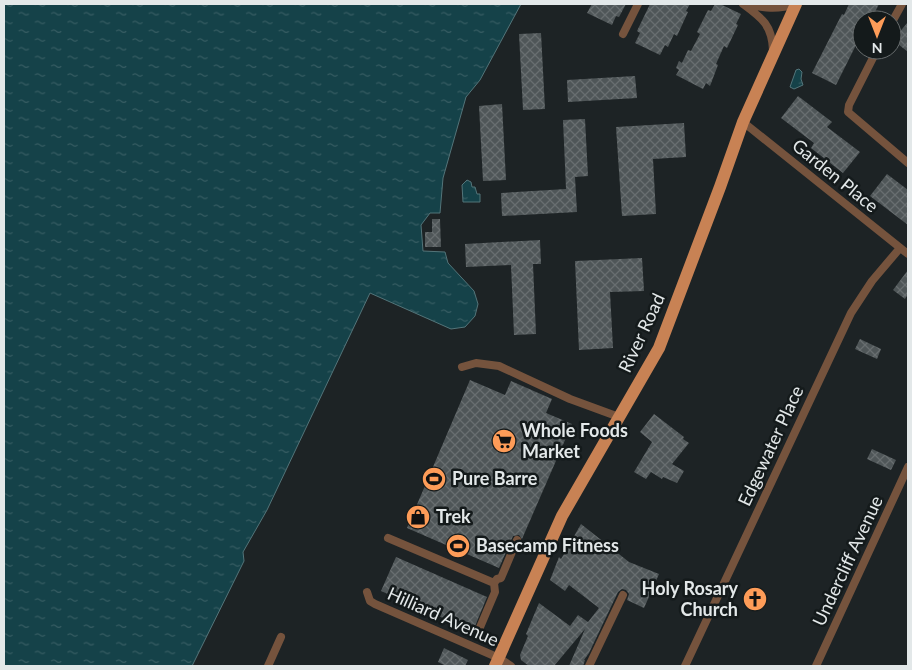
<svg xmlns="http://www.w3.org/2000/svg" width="912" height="670" viewBox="0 0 912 670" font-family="Lato,sans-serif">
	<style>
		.water { fill: url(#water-ripples); stroke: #537479 }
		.building { fill: url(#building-cross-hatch) }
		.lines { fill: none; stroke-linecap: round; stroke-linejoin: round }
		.street { stroke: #75533d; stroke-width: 8 }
		.primary { stroke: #c88254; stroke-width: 12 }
		.labels { text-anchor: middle; stroke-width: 5; stroke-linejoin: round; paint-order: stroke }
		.street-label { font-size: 18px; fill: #e3e8e9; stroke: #141a1b }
		.poi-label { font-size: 18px; font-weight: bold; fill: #e3e8e9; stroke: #141a1b; text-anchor: start }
	</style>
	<defs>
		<pattern id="water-ripples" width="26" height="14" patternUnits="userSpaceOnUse" patternTransform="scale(1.25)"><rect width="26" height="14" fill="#154249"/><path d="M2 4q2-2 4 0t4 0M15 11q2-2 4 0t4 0" fill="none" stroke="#375d63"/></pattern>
		<pattern id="building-cross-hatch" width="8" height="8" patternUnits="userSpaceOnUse" patternTransform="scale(1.25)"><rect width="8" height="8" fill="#4f5658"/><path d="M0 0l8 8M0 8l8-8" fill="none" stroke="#686e70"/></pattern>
	</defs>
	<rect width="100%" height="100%" fill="#1d2325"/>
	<path class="water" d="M4,4H521L480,80L466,97L443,178L440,213H430L421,225L423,251L445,252L448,263L474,291L478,304L475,316L465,327L451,329L370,293L267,510L243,552L244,561L192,666H4Z
		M799,69L802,72L801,79L803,85L794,89L790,87L796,70Z
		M467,180L471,182L472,187H475L477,194H480V202H463L462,185Z"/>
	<path class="building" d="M592,4H626L619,17L616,16L612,25L587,13Z
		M650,4H690L686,11L688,12L677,36L674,34L668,47L665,45L660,55L635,43L640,33L637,31Z
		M715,4H720L741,14L736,24L738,25L727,48L724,46L716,64L718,65L710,86L706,83L703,89L676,75L679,70L676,68L679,61L682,63L688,50L691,51L700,34L697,32L708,10L711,11Z
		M849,4H879L871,20H862V33L836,85L812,73L842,14L844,15Z
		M908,22V52L893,40Z
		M541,33L545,109L523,110L519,34Z
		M635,76L637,98L568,102L567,80Z
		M798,96L832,122L827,127L860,152L843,173L811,148L814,143L781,118Z
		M502,104L506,180L483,181L479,106Z
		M585,119L588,176L575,177L577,212L502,216L501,193L566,189L563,120Z
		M684,123L686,157L653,159L656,214L622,216L616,127Z
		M887,174L908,190V225L870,196Z
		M432,219H440L441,247H425V232H432Z
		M540,240L541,264H533L536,334L514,335L511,265L466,267L465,244Z
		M642,258L644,291L610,292L613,348L579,350L575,261Z
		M908,270V294L905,299L893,290Z
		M860,339L881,349L877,359L855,349Z
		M470,380L505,395L511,381L552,399L546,413L572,424L522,539L519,535L513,536L499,568L407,528Z
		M654,414L684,437L683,439L689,443L672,464L684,471L677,483L663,477L662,479L651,472L646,479L634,472L652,442L640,432Z
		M872,449L896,460L891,470L867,459Z
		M581,524L629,562L659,574L644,608L627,600L629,594L626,590L622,589L618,592L589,653L584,660H585L583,666H569L585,629L554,666H529L521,660L520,655L528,636L526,634L539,603L570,626L578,615L588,622L599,608L569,585L565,591L550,580L559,557L561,559Z
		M396,557L487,597L473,631L381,591Z
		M444,648L468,660L465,666H446L438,662Z"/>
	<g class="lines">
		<path class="street" d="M743,4C762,18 772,25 773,50
			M746,4C763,8 778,10 795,4
			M892,22L902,4
			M623,34L638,4
			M877,50L849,105L848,112L908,163
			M743,122L908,254
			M462,367L476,363L499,366L570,399L619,417
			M388,538L494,583
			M367,592L370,601L375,604L499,658L511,666
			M478,632L495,592L494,583L497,579L501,578L517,540
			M268,666L281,637
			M589,666L623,595
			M685,666L851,313L872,281L900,248
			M816,666L908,467"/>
		<path class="primary" d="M495,666L562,516L659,348L720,187L743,122L796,4"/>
	</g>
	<defs>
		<g id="supermarket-disc" transform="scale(1.25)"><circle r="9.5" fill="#fe9c58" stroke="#141a1b"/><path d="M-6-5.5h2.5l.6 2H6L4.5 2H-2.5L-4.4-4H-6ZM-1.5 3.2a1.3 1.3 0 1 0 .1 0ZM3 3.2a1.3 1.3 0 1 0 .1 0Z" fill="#111"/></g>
		<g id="stadium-disc" transform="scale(1.25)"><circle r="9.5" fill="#fe9c58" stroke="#141a1b"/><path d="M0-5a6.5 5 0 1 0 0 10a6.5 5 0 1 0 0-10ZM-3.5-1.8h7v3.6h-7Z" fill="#111"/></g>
		<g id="shop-disc" transform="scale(1.25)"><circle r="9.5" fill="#fe9c58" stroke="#141a1b"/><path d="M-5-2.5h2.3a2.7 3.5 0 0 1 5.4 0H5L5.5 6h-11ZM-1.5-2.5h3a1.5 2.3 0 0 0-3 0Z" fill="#111"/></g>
		<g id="church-disc" transform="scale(1.25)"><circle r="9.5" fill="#fe9c58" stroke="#141a1b"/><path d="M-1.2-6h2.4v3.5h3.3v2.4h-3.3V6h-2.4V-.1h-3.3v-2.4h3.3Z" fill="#111"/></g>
	</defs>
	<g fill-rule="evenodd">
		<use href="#supermarket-disc" x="504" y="441"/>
		<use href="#stadium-disc" x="434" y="479"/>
		<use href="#shop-disc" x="418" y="517"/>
		<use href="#stadium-disc" x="458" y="546"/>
		<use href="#church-disc" x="755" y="599"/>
	</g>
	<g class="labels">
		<g class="street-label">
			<text transform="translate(835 176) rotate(39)" y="6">Garden Place</text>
			<text transform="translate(642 333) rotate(-65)" y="6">River Road</text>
			<text transform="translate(771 446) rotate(-65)" y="6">Edgewater Place</text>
			<text transform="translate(848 561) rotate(-65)" y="6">Undercliff Avenue</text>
			<text transform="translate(443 617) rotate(24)" y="6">Hilliard Avenue</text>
		</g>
		<g class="poi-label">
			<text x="522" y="437">Whole Foods<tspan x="522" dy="21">Market</tspan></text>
			<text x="452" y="485">Pure Barre</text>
			<text x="436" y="523">Trek</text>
			<text x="476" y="552">Basecamp Fitness</text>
			<text x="738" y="595" text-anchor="end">Holy Rosary<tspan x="738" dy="21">Church</tspan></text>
		</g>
	</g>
	<rect width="912" height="670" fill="none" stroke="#e3e8e9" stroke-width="10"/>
	<g transform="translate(877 35) rotate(180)"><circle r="24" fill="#141a1b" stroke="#676c6d"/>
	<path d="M0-4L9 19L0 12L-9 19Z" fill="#fe9c58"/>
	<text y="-8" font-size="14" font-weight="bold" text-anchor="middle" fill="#e3e8e9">N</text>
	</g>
</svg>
